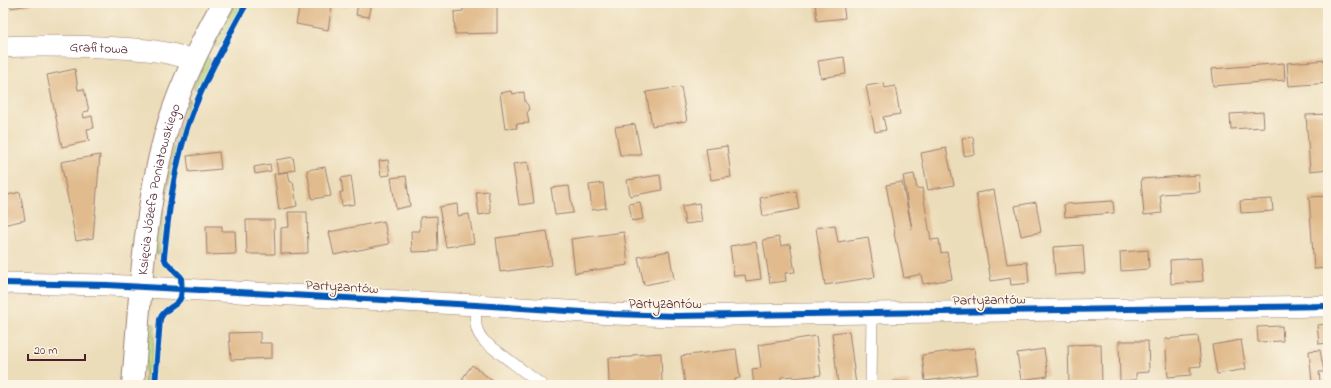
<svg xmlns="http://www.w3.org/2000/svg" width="1331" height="388" viewBox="0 0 1331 388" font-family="'Indie Flower',sans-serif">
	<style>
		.green { fill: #b2d47c; stroke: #7e7a54 }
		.building { fill: #e1bb8d }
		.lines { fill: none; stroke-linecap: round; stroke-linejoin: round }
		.lane-casing { stroke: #9b7e72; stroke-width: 12 }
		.street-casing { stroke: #9b7e72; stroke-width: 22 }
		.secondary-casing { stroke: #9b7e72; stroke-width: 24 }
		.lane { stroke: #fff; stroke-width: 11 }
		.street { stroke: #fff; stroke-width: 21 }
		.secondary { stroke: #fff; stroke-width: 22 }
		.cycleway-casing { stroke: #fcf5e5; stroke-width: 8 }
		.cycleway { stroke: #0057b8; stroke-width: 6 }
		.labels { text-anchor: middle; stroke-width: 3.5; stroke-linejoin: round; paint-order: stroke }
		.street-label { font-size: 14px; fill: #4a1f2b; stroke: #fcf5e5 }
	</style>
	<rect width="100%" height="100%" fill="#fcf5e5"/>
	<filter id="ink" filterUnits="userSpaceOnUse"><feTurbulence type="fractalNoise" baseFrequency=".025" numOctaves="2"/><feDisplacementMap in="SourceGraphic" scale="8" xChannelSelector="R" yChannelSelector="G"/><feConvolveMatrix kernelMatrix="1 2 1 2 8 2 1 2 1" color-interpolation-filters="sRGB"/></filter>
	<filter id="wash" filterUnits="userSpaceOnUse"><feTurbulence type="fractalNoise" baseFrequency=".012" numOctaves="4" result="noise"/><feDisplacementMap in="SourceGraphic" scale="16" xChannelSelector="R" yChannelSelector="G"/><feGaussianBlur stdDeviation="0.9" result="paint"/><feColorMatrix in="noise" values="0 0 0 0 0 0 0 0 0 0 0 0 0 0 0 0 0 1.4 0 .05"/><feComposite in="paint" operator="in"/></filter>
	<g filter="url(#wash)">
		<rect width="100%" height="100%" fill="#ecddba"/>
		<path class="green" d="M235,3H242L218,47L213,45Z
			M206,57L211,60L199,88L195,89L193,88Z
			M189,99L190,100L192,103L176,151L164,206L160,254H155L158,245L156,243C161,194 173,146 189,99Z
			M150,324H154L155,326L150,385H144L148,337L151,336V331L149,329Z"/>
		<g id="blocks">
			<path class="building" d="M10,3H35V4L11,8Z
				M300,3H347L346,7L332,5L328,30L296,24Z
				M358,3H372L369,17L356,15Z
				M463,3H497V33L455,34L454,12L463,11Z
				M815,3H843L845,18L817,21Z
				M844,57L846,74L821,78L818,61Z
				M1328,60V83L1289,86L1287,63Z
				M1284,63L1285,80L1213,86L1211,69Z
				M75,69L78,90L84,89L89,111L83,112L84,118L92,116L94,128L87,129L89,141L62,147L47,75Z
				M884,83L885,88L895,86L900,114L883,117L886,130L875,132L866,86Z
				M681,87L687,121L652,126L646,92Z
				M511,91L512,94L524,92L525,102L528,105L529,110L527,113L529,123L516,124L517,128L505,129L500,93Z
				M1263,112L1264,127L1231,129L1230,114Z
				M1328,114V169L1310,171L1306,115Z
				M635,124L641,155H620L615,127Z
				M973,137L975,154L964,156L962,138Z
				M727,146L731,177L711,180L706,149Z
				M946,148L954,185L928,190L921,153Z
				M219,152L221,169L189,172L187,156Z
				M100,155L93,238L76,241L61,162Z
				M293,157L295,170L278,173L276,160Z
				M388,160L390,175L381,176L379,161Z
				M528,162L534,203L519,205L513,164Z
				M270,164L271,171L255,174L254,167Z
				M325,167L331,196L312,199L307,170Z
				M288,172L290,182H293L297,206L279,210L274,174Z
				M914,174L917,189L922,188L931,240L939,239L941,253L947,252L952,279L923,284L921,274L904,278L897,243H896L894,233H895L886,185L902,182L912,229L903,176Z
				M660,175L662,190L630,196L627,180Z
				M1199,175L1200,192L1162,194L1160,195L1162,213L1144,215L1141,179Z
				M351,176L355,204L342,206L340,192H343L341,178Z
				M406,176L410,206L396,209L391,178Z
				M603,183L606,208L592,210L589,185Z
				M569,186L573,213L555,215L551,188Z
				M994,190L1007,264L1027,262L1029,283L1011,285L1010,278L991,281L976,193Z
				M488,191L491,213L479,215L476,192Z
				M796,191L799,209L763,216L760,198Z
				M20,192L25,220L3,225V196Z
				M1328,196V268L1314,269L1309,197Z
				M1272,199L1273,211L1241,213L1240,201Z
				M1113,201L1114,213L1065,217L1064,204Z
				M640,202L643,219L632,221L629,204Z
				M1036,202L1041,232L1021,236L1015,206Z
				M699,203L702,222L685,224L682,206Z
				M457,204L458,216L469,214L474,243L446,247L439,207Z
				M288,212H307L308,253L281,254V228L289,227Z
				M437,216L438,251L412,252L411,231H420V217Z
				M246,220H274L275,254H247Z
				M384,221L389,244L334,255L329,232Z
				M835,225L838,242L868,237L875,277L825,285L816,228Z
				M206,226H222V231H235L236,254L207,255Z
				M547,231L552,265L500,272L496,238Z
				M624,232L628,265L575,273L571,239Z
				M779,237L781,246L790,244L795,272L785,273L786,281L770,283L763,240Z
				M756,242L761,279L746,281L745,275L734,276L730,246Z
				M1083,245L1085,273L1055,275L1053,247Z
				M1148,250L1149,269L1121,271L1120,252Z
				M669,251L674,279L644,285L638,257Z
				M1201,258L1203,281L1171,284L1170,260Z
				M1328,324V343L1319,344L1317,325Z
				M1282,326L1283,341L1258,342L1257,327Z
				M849,331L856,385H838L832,333Z
				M260,332V343H272V358L231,360L229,333Z
				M816,336L821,375L793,378V376L781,377L782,385H754L752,369L761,368L758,345Z
				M1198,336L1201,366L1190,367L1191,375L1168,377L1165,339Z
				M1241,340L1246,369L1217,374L1212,345Z
				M1119,341H1148L1149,372L1136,373V380L1120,381Z
				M1101,344L1102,383H1069L1068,345Z
				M974,348L978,374L925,381L922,355Z
				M736,349L740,378L735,379L736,385H685L681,356Z
				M1044,349L1048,376L1021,380L1017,353Z
				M1320,350L1324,372H1319L1320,382L1312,383L1309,351Z
				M661,353L662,383L635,385V382L609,383L608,358L633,357V355Z
				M472,365L498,385H470L462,379Z
				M893,381L912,382V383H910V385H894Z"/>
		</g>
	</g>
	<g filter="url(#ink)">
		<use href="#blocks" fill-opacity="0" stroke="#9b7e72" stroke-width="1"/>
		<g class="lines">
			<g class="lane-casing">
				<path id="lane" d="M476,305C475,320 474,331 485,342L542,385
					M871,385L872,313"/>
			</g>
			<g class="street-casing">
				<g id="street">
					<path id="s1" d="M3,47C36,45 69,46 102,47C134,49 162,49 193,60"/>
					<path d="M3,283L107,285L181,289L476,305L613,314L676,316L1328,306"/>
				</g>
			</g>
			<g class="secondary-casing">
				<g id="secondary">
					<path id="s2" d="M133,385C140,302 143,217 165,136C178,89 199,46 223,3"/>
				</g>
			</g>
			<use href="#lane" class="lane"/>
			<use href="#street" class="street"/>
			<use href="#secondary" class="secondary"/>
			<g class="cycleway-casing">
				<path id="cycleway" d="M3,283L107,285L181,289L476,305L613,314L676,316L1328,306
					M155,385L160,319C164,308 176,307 180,299C183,294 181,282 181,277L166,262L164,257C168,216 173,175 185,135C192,110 203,87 214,65C225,44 235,23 247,3"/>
			</g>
			<use href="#cycleway" class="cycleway"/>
		</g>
	</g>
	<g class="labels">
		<g class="street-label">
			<text dy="5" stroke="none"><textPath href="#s1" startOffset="96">Grafitowa</textPath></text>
			<text dy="5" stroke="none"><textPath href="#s2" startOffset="198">Księcia Józefa Poniatowskiego</textPath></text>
			<text transform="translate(342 286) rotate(3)" y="5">Partyzantów</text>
			<text transform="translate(989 299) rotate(-1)" y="5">Partyzantów</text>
			<text x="665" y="308">Partyzantów</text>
		</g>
	</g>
	<rect width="1331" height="388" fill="none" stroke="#fcf5e5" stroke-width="16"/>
	<path d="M28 354v6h57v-6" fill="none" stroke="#4a1f2b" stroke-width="2"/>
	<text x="34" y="354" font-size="12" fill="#4a1f2b" stroke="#fcf5e5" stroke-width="3" paint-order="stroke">20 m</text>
</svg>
